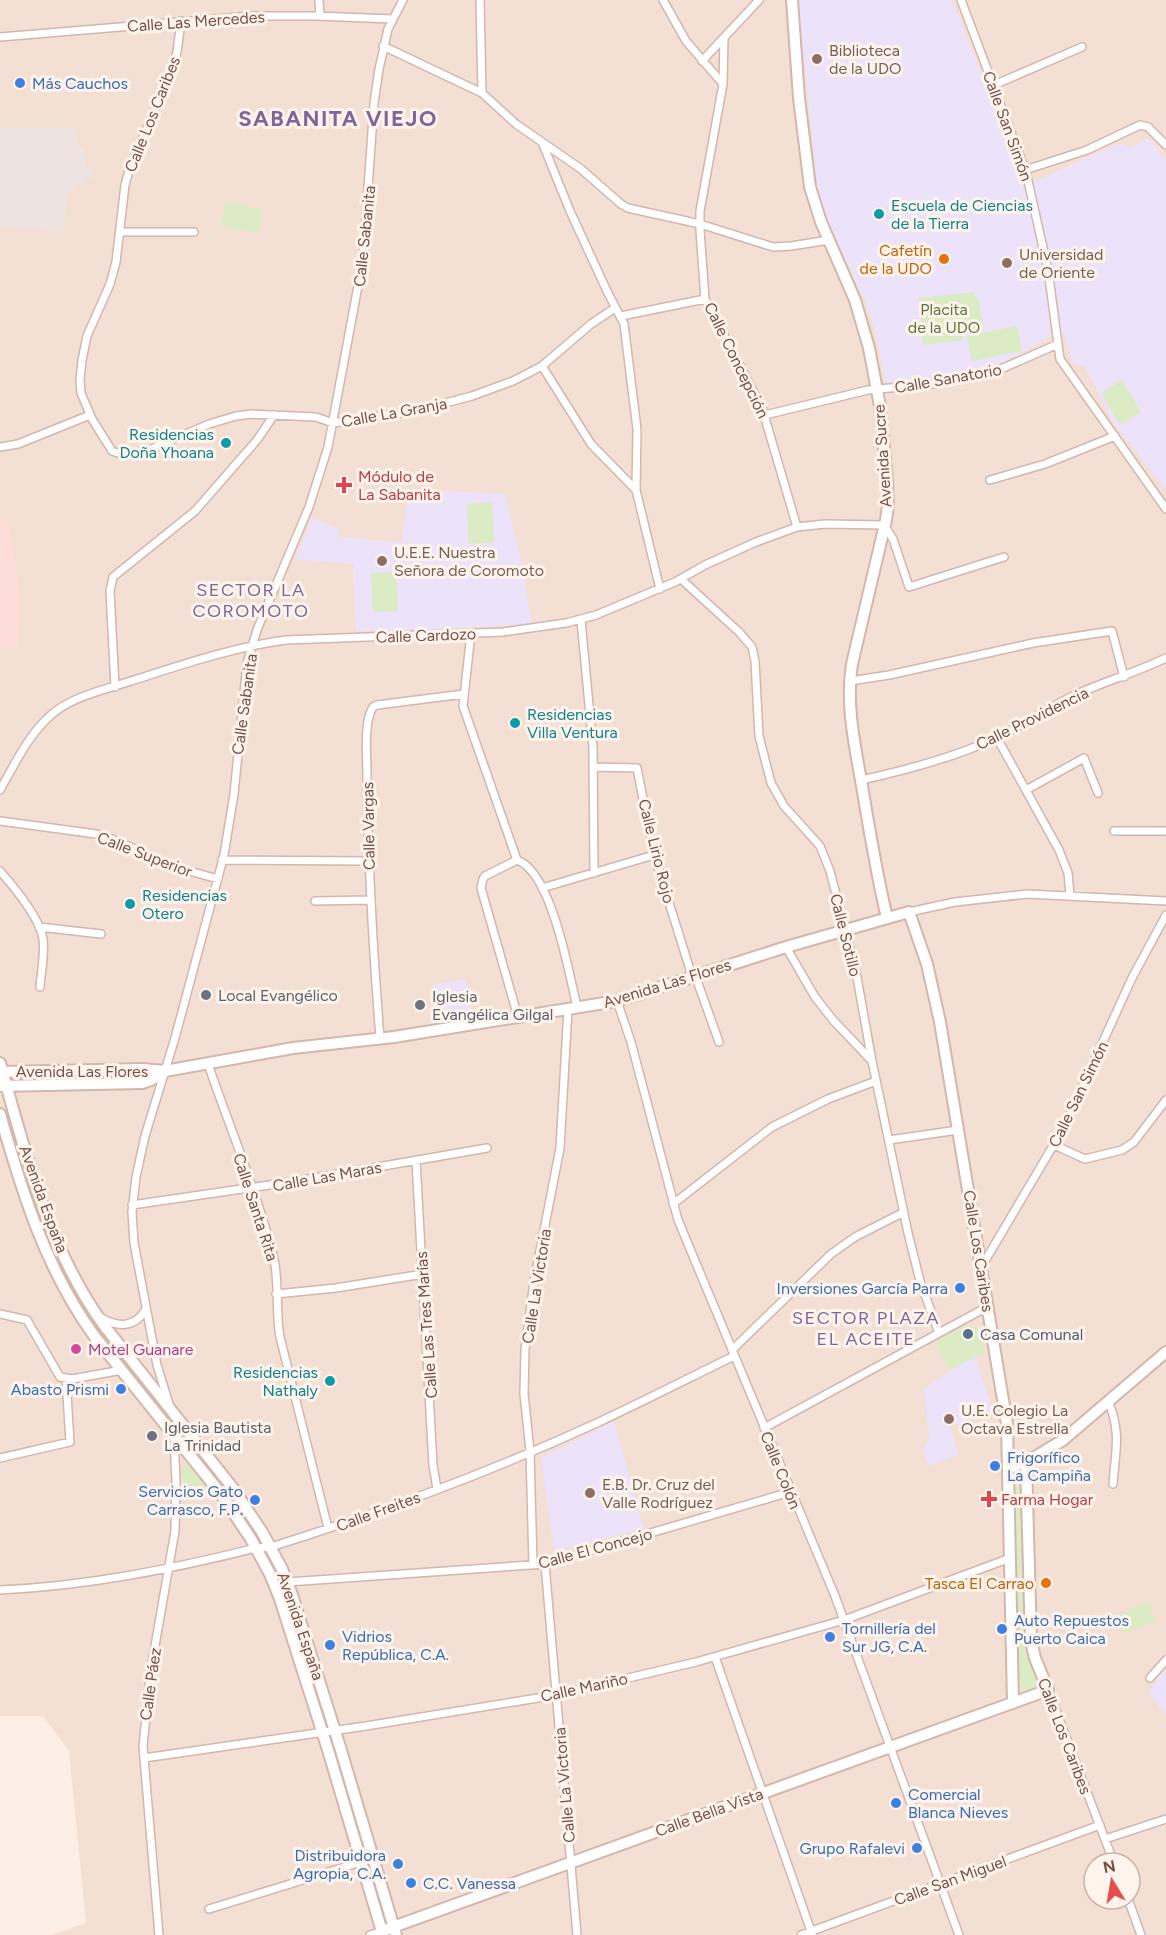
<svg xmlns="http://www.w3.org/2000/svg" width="1166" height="1935" viewBox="0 0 1166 1935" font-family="Figtree,sans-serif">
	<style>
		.residential { fill: #f4dfd4; fill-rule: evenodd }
		.commercial { fill: #fdddd9 }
		.industrial { fill: #ede3e0 }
		.education { fill: #ece2f9 }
		.green { fill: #dbebc3 }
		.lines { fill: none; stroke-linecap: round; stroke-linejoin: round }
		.street-casing { stroke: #d1b7ae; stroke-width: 10 }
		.secondary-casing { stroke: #d4b6ab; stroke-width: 14 }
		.street { stroke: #fff; stroke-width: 7 }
		.secondary { stroke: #fff; stroke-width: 10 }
		.education-dot { fill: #8d6e63; stroke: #fff4ec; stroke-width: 2 }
		.shop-dot { fill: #3f7fe0; stroke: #fff4ec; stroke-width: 2 }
		.culture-dot { fill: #0f9aa8; stroke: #fff4ec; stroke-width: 2 }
		.food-dot { fill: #e8710a; stroke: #fff4ec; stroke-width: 2 }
		.health-dot { fill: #e0444e; stroke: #fff4ec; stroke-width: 2 }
		.worship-dot { fill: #6b7280; stroke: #fff4ec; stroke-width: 2 }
		.service-dot { fill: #5c6f8a; stroke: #fff4ec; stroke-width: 2 }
		.hotel-dot { fill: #d1479c; stroke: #fff4ec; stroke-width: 2 }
		.labels { text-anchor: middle; stroke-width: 6; stroke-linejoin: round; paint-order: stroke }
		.street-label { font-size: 16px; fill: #76514a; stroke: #fff4ec }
		.education-label { font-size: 16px; fill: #785e54; stroke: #fff4ec; text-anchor: start }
		.shop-label { font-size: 16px; fill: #366cbe; stroke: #fff4ec; text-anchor: start }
		.culture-label { font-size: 16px; fill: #0d838f; stroke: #fff4ec; text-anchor: start }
		.food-label { font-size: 16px; fill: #c56008; stroke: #fff4ec; text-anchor: end }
		.park-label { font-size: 16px; fill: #5a763f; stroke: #fff4ec }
		.health-label { font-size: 16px; fill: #be3a42; stroke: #fff4ec; text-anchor: start }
		.worship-label { font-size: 16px; fill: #5b616d; stroke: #fff4ec; text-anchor: start }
		.service-label { font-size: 16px; fill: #4e5e75; stroke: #fff4ec; text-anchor: start }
		.hotel-label { font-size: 16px; fill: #b23c85; stroke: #fff4ec; text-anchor: start }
		.neighbourhood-label { font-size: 18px; letter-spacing: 1.5px; fill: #7e659a; stroke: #fff4ec }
		.district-label { font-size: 22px; font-weight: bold; letter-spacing: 1.5px; fill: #7e659a; stroke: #fff4ec }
	</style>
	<rect width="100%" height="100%" fill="#fdefe5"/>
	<path class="residential" d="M0,0H1166V1935H51L86,1923L69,1751L43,1716H0ZM1094,1863H1130V1899H1094Z"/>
	<path class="commercial" d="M0,521H8L17,573L19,592L18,648L0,647Z"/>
	<path class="industrial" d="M0,127H76L79,148H84L86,168L92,169L93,179H83L84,184L75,185V192H68L63,232L0,227Z"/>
	<path class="education" d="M798,0H952L997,112L1022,185L1035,181L1115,145L1123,144L1129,148L1148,138L1166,160V491L1113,422L1085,367L1072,363L1065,334L1051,336L997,366L886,384L874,328L867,305L821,208L818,195Z
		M408,489L505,494L519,551L532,623L433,630L356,631L353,564L295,559L312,518L339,528L338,537L402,542Z
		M465,979L473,1017L439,1022L432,985Z
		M976,1357L992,1410L950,1427L959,1455L929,1466L923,1450L929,1438L924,1389L948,1371Z
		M614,1421L644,1529L554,1551L541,1458Z
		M1166,1670V1716L1149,1693L1159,1676Z"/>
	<path class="green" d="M226,202L263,210L259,233L221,226Z
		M973,292L979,301L984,331L962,334L963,340L923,345L919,298Z
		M1017,326L1022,351L972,361L967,336Z
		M1122,380L1141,412L1120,425L1101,393Z
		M492,502L494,542L469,544L467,504Z
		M396,572L398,611L373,612L371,573Z
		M1,1100L14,1141L23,1159L65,1269L228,1489L257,1536L225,1492L99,1334C49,1263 24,1183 1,1100Z
		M965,1326H974C984,1332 983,1342 984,1353L949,1370L935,1342Z
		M187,1464L191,1465L210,1492L184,1502L182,1470V1467Z
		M1020,1485L1021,1488L1028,1648L1038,1679L1036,1687L1029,1690L1021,1689L1018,1681L1015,1487Z
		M269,1556L283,1584L325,1722L267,1558Z
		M1149,1602L1156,1621L1122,1634L1115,1615Z
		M331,1740L333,1741L384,1918L383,1917Z"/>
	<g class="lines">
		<g class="street-casing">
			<path id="street" d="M319,0L320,16
				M480,0L482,93
				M663,0L686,41L723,84
				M961,0L1026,172L1048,270L1060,359L1166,509
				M181,21L177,52L173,67L130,167L125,185L116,262L110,284L87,336L82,360L80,380L81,393L92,419L112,451L124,455L147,451L209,424L236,416L251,414L316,417L333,423L415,411L472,396L513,381L542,366L591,324L615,308
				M0,37L252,16H316L393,19
				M724,38L723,84L700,211V230L705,299L762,408L797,527
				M383,46L482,93L516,124L581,169L621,204L628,208L700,224L773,247L791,246L829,240
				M702,61L759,0
				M994,85L1082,47
				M542,142L570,211L607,291L624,324L637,429L636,490L660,589
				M1025,170L1087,150L1140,125L1148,127L1166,145
				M120,232H194
				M621,316L705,299
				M542,366L591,444L636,490
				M765,415L868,390L933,384L994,372L1058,344
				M0,447L18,444L90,415
				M990,480L1045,464L1115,436
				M681,579L739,632L752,647L755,661L759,736L771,783L784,806L820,846L830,871L856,972L872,1061L908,1233L920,1281L939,1333
				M581,620L593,748L594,873
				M471,633L463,706L517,860
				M850,681L889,675L1033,643L1112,631L1124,677
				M115,687L110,591L113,577L195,511L257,440L274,415
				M997,738L1059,850L1068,873L1070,895
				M593,767L637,768L654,855L692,976
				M861,780C907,770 953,758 996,738C1024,725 1049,707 1077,694C1106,681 1137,672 1166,658
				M0,790C15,764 28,735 51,715C73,696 104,690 131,681C181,665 233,647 286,640L503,632L566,623L596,615L675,582L705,565L756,542L797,527L825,524L884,525L893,539L909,587L1004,557
				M1026,790L1084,758L1098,793
				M0,821L96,834L112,839L175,867L218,879
				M1114,831H1166
				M222,860L369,861
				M0,871C14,887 40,918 43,939C45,954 41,972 40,987
				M542,888L654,855
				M315,901L370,900
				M909,912L955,902L1028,894L1166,901
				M39,927L101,934
				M786,947L815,997L833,1020L872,1061
				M695,975L719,1042
				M617,1001L631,1042L678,1220L835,1596L959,1935
				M518,1017L481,888L483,879L485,876L517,860C552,872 569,974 577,1007
				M380,1038C373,950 368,863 367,775C367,758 364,726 371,711C373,706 373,707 377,705L464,694
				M208,1064C230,1128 256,1190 273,1255C280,1281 275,1310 280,1337L328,1528
				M889,1140L958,1130
				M1054,1145L1085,1159L1122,1150L1134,1142L1166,1100
				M416,1161L433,1465L437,1489
				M673,1204L772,1127L828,1099L876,1081
				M132,1205L303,1180L487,1148
				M982,1266L1063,1129L1132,978L1166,915
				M276,1294L336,1288L423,1274
				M0,1314L27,1320L60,1377L72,1379L122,1370
				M100,1317C118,1328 135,1328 146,1309
				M732,1350L831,1254L855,1237L904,1212
				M1108,1401C1122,1433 1115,1452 1113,1484
				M169,1404L157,1365L134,1243L132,1212L136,1177L145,1136L175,1038L224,855L234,794L247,663L257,630L309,507L328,447L363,259L374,103L379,69L388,29L403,0
				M764,1428L987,1307
				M0,1458L70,1442L66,1379
				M545,1564L577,1935
				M533,1565L530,1451L524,1394L525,1349L534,1282L560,1148L568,1009
				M288,1582L545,1564L790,1492
				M0,1590C87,1586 172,1569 256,1548L271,1547C382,1512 493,1471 599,1422C644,1401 689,1378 734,1356
				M715,1657L812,1934
				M1150,1678L1166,1660
				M1048,1690L1114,1863
				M144,1758L366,1726L556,1695L696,1662L844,1620L1010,1558
				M1105,1839L1166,1819
				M1128,1899L1141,1935
				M209,1909L361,1862
				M159,1935L143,1746L151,1669L175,1531L176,1482L174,1437
				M370,1935L382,1931
				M801,1935L1100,1825"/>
		</g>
		<g class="secondary-casing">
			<path id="secondary" d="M792,0L799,98L810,187L821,222L855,300L869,348L880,406L887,481L888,506L886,520L852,664C845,706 856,750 863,792C870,834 877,876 887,918
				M0,1063C26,1154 48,1250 106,1328L232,1487L262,1532L282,1569L292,1595L340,1747L396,1935
				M0,1072L143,1069L165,1071L293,1048L394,1037L617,1001L786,947L909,912L927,964L940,1022L1007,1424L1013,1703
				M0,1086L142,1083L151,1080L165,1071
				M0,1114C22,1192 46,1270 95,1337L221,1494L251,1539L270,1574L280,1599L328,1750L383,1935
				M1008,1469L1035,1457L1063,1440L1166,1352
				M382,1931L1048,1690L1035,1658L1031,1641L1026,1461"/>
		</g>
		<use href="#street" class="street"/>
		<use href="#secondary" class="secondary"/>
	</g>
	<g class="education-dot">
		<circle cx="817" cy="59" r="6"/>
		<circle cx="1007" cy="263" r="6"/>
		<circle cx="382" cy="561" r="6"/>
		<circle cx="949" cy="1419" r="6"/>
		<circle cx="590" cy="1493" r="6"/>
	</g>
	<g class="shop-dot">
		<circle cx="20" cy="83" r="6"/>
		<circle cx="960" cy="1288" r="6"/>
		<circle cx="121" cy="1389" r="6"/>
		<circle cx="995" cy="1466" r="6"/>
		<circle cx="255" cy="1500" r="6"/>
		<circle cx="1002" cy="1629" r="6"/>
		<circle cx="830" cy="1637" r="6"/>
		<circle cx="330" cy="1645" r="6"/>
		<circle cx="896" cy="1803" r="6"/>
		<circle cx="917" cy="1848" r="6"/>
		<circle cx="398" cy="1864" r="6"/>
		<circle cx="411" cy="1883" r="6"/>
	</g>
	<g class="culture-dot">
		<circle cx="879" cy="214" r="6"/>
		<circle cx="226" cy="443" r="6"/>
		<circle cx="515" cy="723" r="6"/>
		<circle cx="130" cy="904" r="6"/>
		<circle cx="330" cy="1381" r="6"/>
	</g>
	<g class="food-dot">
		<circle cx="944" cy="259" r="6"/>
		<circle cx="1046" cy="1583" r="6"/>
	</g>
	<g class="health-dot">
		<path d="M341 476h6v6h6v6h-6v6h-6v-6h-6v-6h6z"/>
		<path d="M986 1490h6v6h6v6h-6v6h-6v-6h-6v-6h6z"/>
	</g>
	<g class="worship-dot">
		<circle cx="206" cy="995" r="6"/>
		<circle cx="420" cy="1005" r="6"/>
		<circle cx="152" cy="1436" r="6"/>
	</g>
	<circle class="service-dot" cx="968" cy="1334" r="6"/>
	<circle class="hotel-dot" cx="76" cy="1349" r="6"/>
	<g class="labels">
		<g class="street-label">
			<text transform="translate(196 21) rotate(-4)" y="6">Calle Las Mercedes</text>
			<text transform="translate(152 114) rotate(-68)" y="6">Calle Los Caribes</text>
			<text transform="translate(1008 126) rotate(70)" y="6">Calle San Simón</text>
			<text transform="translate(364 236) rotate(-84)" y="6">Calle Sabanita</text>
			<text transform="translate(737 360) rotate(64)" y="6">Calle Concepción</text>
			<text transform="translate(948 378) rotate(-10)" y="6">Calle Sanatorio</text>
			<text transform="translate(394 412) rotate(-10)" y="6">Calle La Granja</text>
			<text transform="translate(882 456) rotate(-94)" y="6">Avenida Sucre</text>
			<text transform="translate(426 635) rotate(-2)" y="6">Calle Cardozo</text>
			<text transform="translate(244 704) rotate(-82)" y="6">Calle Sabanita</text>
			<text transform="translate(1032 718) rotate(-26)" y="6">Calle Providencia</text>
			<text transform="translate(368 826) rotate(-91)" y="6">Calle Vargas</text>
			<text transform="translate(657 851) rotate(76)" y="6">Calle Lirio Rojo</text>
			<text transform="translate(145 854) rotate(21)" y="6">Calle Superior</text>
			<text transform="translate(846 935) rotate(76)" y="6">Calle Sotillo</text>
			<text transform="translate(667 983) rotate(-17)" y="6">Avenida Las Flores</text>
			<text x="82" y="1077">Avenida Las Flores</text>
			<text transform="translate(1078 1094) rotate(-64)" y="6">Calle San Simón</text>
			<text transform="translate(327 1176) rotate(-10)" y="6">Calle Las Maras</text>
			<text transform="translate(44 1199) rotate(70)" y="6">Avenida España</text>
			<text transform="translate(256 1207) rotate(72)" y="6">Calle Santa Rita</text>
			<text transform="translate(979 1251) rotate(81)" y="6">Calle Los Caribes</text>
			<text transform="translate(536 1286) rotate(-81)" y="6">Calle La Victoria</text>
			<text transform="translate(426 1325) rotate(-94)" y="6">Calle Las Tres Marías</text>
			<text transform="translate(781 1470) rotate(68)" y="6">Calle Colón</text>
			<text transform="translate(378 1511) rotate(-20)" y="6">Calle Freites</text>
			<text transform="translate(595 1548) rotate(-15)" y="6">Calle El Concejo</text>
			<text transform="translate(301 1626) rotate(71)" y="6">Avenida España</text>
			<text transform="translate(150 1684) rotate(-82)" y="6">Calle Páez</text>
			<text transform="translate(584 1687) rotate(-12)" y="6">Calle Mariño</text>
			<text transform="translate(1065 1736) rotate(69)" y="6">Calle Los Caribes</text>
			<text transform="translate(564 1785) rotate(-95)" y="6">Calle La Victoria</text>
			<text transform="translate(709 1812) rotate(-20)" y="6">Calle Bella Vista</text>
			<text transform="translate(950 1880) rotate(-20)" y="6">Calle San Miguel</text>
		</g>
		<g class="education-label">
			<text x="829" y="56">Biblioteca<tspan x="829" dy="18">de la UDO</tspan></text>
			<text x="1019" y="260">Universidad<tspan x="1019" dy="18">de Oriente</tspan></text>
			<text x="394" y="558">U.E.E. Nuestra<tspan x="394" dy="18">Señora de Coromoto</tspan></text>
			<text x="961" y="1416">U.E. Colegio La<tspan x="961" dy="18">Octava Estrella</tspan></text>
			<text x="602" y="1490">E.B. Dr. Cruz del<tspan x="602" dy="18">Valle Rodríguez</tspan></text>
		</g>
		<g class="shop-label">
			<text x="32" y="89">Más Cauchos</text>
			<text x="948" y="1294" text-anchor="end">Inversiones García Parra</text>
			<text x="109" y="1395" text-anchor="end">Abasto Prismi</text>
			<text x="1007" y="1463">Frigorífico<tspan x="1007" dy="18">La Campiña</tspan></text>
			<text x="243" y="1497" text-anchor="end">Servicios Gato<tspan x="243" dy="18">Carrasco, F.P.</tspan></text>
			<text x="1014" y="1626">Auto Repuestos<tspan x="1014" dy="18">Puerto Caica</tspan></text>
			<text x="842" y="1634">Tornillería del<tspan x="842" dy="18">Sur JG, C.A.</tspan></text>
			<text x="342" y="1642">Vidrios<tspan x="342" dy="18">República, C.A.</tspan></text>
			<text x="908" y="1800">Comercial<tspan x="908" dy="18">Blanca Nieves</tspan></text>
			<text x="905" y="1854" text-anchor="end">Grupo Rafalevi</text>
			<text x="386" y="1861" text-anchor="end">Distribuidora<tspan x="386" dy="18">Agropia, C.A.</tspan></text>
			<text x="423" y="1889">C.C. Vanessa</text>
		</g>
		<g class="culture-label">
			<text x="891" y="211">Escuela de Ciencias<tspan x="891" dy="18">de la Tierra</tspan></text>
			<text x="214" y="440" text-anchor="end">Residencias<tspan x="214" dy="18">Doña Yhoana</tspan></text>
			<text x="527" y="720">Residencias<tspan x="527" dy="18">Villa Ventura</tspan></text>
			<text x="142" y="901">Residencias<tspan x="142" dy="18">Otero</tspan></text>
			<text x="318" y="1378" text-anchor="end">Residencias<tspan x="318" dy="18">Nathaly</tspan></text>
		</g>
		<g class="food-label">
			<text x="932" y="256">Cafetín<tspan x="932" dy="18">de la UDO</tspan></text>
			<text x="1034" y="1589">Tasca El Carrao</text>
		</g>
		<g class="park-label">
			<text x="944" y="315">Placita<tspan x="944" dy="18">de la UDO</tspan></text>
		</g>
		<g class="health-label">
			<text x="358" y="482">Módulo de<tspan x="358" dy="18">La Sabanita</tspan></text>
			<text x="1001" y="1505">Farma Hogar</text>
		</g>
		<g class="worship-label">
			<text x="218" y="1001">Local Evangélico</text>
			<text x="432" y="1002">Iglesia<tspan x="432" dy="18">Evangélica Gilgal</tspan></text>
			<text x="164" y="1433">Iglesia Bautista<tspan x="164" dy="18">La Trinidad</tspan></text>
		</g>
		<g class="service-label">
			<text x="980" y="1340">Casa Comunal</text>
		</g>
		<g class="hotel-label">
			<text x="88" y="1355">Motel Guanare</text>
		</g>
		<g class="neighbourhood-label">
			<text x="251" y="596">SECTOR LA<tspan x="251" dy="21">COROMOTO</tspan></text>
			<text x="866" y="1324">SECTOR PLAZA<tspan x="866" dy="21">EL ACEITE</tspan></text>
		</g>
		<g class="district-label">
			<text x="338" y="126">SABANITA VIEJO</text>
		</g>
	</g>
	<g transform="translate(1112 1881) rotate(349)"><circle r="28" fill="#fff4ec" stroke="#c8b3ab" stroke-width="1.5"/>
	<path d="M0-4.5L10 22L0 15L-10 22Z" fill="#e84e49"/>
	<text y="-9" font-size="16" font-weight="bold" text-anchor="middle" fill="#76514a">N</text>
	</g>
</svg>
